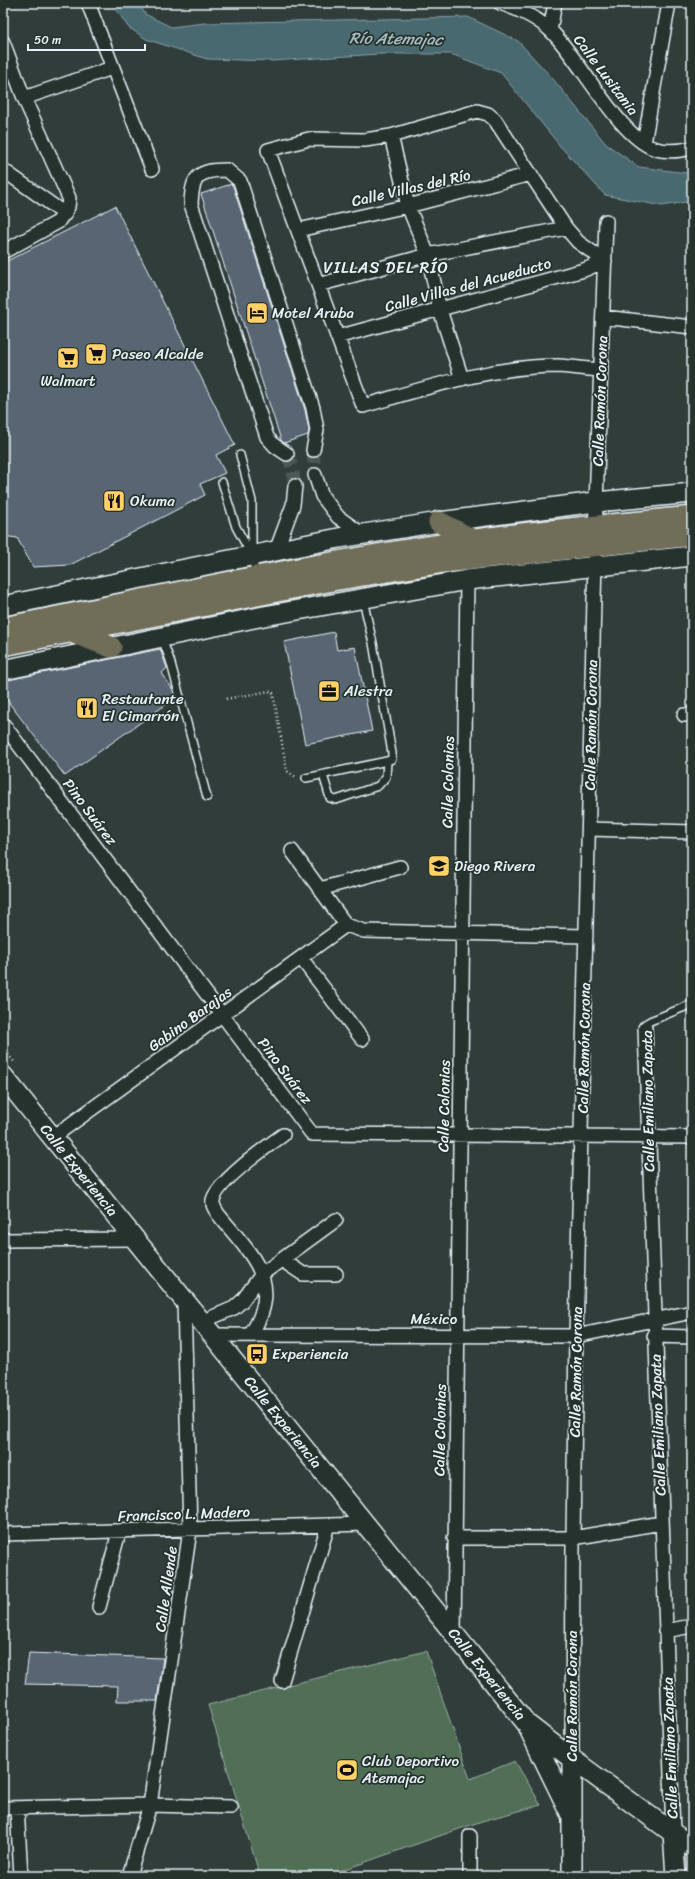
<svg xmlns="http://www.w3.org/2000/svg" width="695" height="1879" viewBox="0 0 695 1879" font-family="Sriracha,sans-serif">
	<style>
		.green { fill: #516e56; stroke: #9cb0a7 }
		.water { fill: #496970; stroke: #899fa6 }
		.building { fill: #586673; stroke: #e8f1f8 }
		.lines { fill: none; stroke-linecap: round; stroke-linejoin: round }
		.street-tunnel { stroke: #4c5857; stroke-width: 13; stroke-dasharray: 13 6; stroke-linecap: butt }
		.lane-casing { stroke: #e8f1f8; stroke-width: 10 }
		.street-casing { stroke: #e8f1f8; stroke-width: 16 }
		.secondary-casing { stroke: #e8f1f8; stroke-width: 22 }
		.primary-casing { stroke: #e8f1f8; stroke-width: 24 }
		.path { stroke: #e8f1f8; stroke-width: 2.5; stroke-dasharray: 1 3; stroke-linecap: butt }
		.lane { stroke: #26332d; stroke-width: 7 }
		.street { stroke: #26332d; stroke-width: 13 }
		.secondary { stroke: #26332d; stroke-width: 19 }
		.primary { stroke: #706e59; stroke-width: 21 }
		.labels { text-anchor: middle; stroke-width: 3.5; stroke-linejoin: round; paint-order: stroke }
		.street-label { font-size: 15px; fill: #e8f1f8; stroke: #26332d }
		.poi-label { font-size: 15px; fill: #e8f1f8; stroke: #26332d; text-anchor: start }
		.water-label { font-size: 16px; font-style: italic; fill: #a8bbc2; stroke: #26332d }
		.neighbourhood-label { font-size: 16px; letter-spacing: 1px; fill: #e8f1f8; stroke: #26332d }
	</style>
	<rect width="100%" height="100%" fill="#303d3b"/>
	<filter id="ink" filterUnits="userSpaceOnUse"><feTurbulence type="fractalNoise" baseFrequency=".025" numOctaves="2"/><feDisplacementMap in="SourceGraphic" scale="8" xChannelSelector="R" yChannelSelector="G"/><feConvolveMatrix kernelMatrix="1 2 1 2 8 2 1 2 1" color-interpolation-filters="sRGB"/></filter>
	<g filter="url(#ink)">
		<path class="green" d="M426,1651L470,1779L515,1761L541,1805L482,1821L326,1876H260L208,1705Z"/>
		<path class="water" d="M112,3H139L145,14L171,27L204,23L468,17L518,41L553,79L606,144L639,167L687,173L692,172V201L662,206L605,195L560,146L501,73L451,54H379L272,61L207,59L146,39L128,27Z"/>
		<path class="building" d="M231,184L233,186L305,410L309,430L308,435L284,443L281,440L201,194Z
			M115,206L235,445L216,455L225,473L200,484L205,495L70,565L33,567L17,538L3,536V263Z
			M334,632L337,650L355,647L372,731L305,744L284,642Z
			M160,649L167,668L162,673L173,690L175,698L65,776L3,695V681Z
			M29,1653L163,1658L157,1701H117L118,1686L25,1684Z"/>
		<g class="lines">
			<path class="street-tunnel" d="M313,450L315,475
				M287,454L292,466L295,486"/>
			<g class="lane-casing">
				<path id="lane" d="M240,455L252,501V556L256,576
					M222,482L236,527L251,554
					M162,639L170,660L207,797
					M323,775L330,798L336,800L378,786L386,777L387,761
					M306,778L387,761L392,759V753L373,643L363,600
					M645,1028V1024L650,1021L692,1004"/>
			</g>
			<g class="street-casing">
				<path id="street" d="M88,3L152,169
					M500,3C518,9 538,18 551,31C580,59 620,139 656,149C667,152 680,151 692,148
					M550,30L555,3
					M3,42L24,98L69,198L68,207L58,222L3,252
					M24,98L112,68
					M391,136L408,206L428,255L440,310L462,379
					M644,143L669,3
					M3,170L65,214
					M298,230L408,206L531,174
					M318,285L428,255L566,228
					M603,317L692,327
					M337,337L584,270L605,261L578,242L566,228L495,120L488,114L477,111L391,136L365,140L309,139L268,150L363,406C426,388 492,366 558,366C572,367 587,369 601,370
					M287,454L275,446L267,437L191,204C192,176 198,170 227,170L240,181L313,408L317,430L313,450
					M315,475L322,496L338,517L362,534
					M595,533L606,221
					M276,551L293,505L295,486
					M684,715H692
					M3,724L312,1134L692,1137
					M589,829L692,832
					M292,851L346,925L364,931L586,936
					M320,889L400,867
					M301,958L362,1039
					M645,1028L673,1833
					M53,1137L346,925
					M3,1240L134,1239
					M282,1260L303,1274H336
					M201,1322L234,1308L242,1301L262,1274L336,1220
					M212,1335L576,1336L692,1312
					M250,1335C286,1283 250,1254 218,1214C215,1209 212,1206 213,1200C218,1181 266,1147 283,1135
					M654,1336L692,1337
					M3,1534L366,1524
					M454,1538H573L661,1523
					M99,1607L119,1532
					M665,1631L692,1626
					M454,1633L467,580
					M282,1681L328,1525
					M572,1759L573,1538L576,1336L595,559
					M3,1808L150,1805L231,1807
					M17,1808L21,1876
					M129,1876L150,1805L190,1530L184,1302
					M470,1876V1836"/>
			</g>
			<g class="secondary-casing">
				<path id="secondary" d="M3,606L339,538L439,522L596,502L692,493
					M3,670L264,616L467,580L692,556
					M3,1076L527,1724L572,1759L692,1847
					M529,1729L570,1813
					M673,1833L676,1876
					M572,1876V1759"/>
			</g>
			<g class="primary-casing">
				<path id="primary" d="M439,522L473,540
					M3,628C149,599 294,567 441,545C524,532 608,525 692,517
					M71,632L111,647
					M3,645L333,580L444,562L692,535"/>
			</g>
			<path class="path" d="M226,699L269,691L273,693L287,771L296,777
				M3,1048L15,1063"/>
			<use href="#lane" class="lane"/>
			<use href="#street" class="street"/>
			<use href="#secondary" class="secondary"/>
			<use href="#primary" class="primary"/>
		</g>
	</g>
	<defs>
		<g id="hotel-square" transform="scale(1.15)"><rect x="-9" y="-9" width="18" height="18" rx="4" fill="#ffd166" stroke="#26332d"/><path d="M-6-4.5h1.5V1H6V5H4.5V3h-9V5H-6ZM-4 0a1.8 1.8 0 1 1 3.6 0ZM.5 0V-2.5h3Q6-2.5 6 0Z" fill="#111"/></g>
		<g id="supermarket-square" transform="scale(1.15)"><rect x="-9" y="-9" width="18" height="18" rx="4" fill="#ffd166" stroke="#26332d"/><path d="M-6-5.5h2.5l.6 2H6L4.5 2H-2.5L-4.4-4H-6ZM-1.5 3.2a1.3 1.3 0 1 0 .1 0ZM3 3.2a1.3 1.3 0 1 0 .1 0Z" fill="#111"/></g>
		<g id="restaurant-square" transform="scale(1.15)"><rect x="-9" y="-9" width="18" height="18" rx="4" fill="#ffd166" stroke="#26332d"/><path d="M-5-6h1v4h1v-4h1v4h1v-4h1v5L-1.5 .5V6h-2V.5L-5-1ZM5-6V6H3V1.5H1.5Q1.5-4 5-6Z" fill="#111"/></g>
		<g id="office-square" transform="scale(1.15)"><rect x="-9" y="-9" width="18" height="18" rx="4" fill="#ffd166" stroke="#26332d"/><path d="M-6-3h4V-5.5h4V-3h4V5H-6ZM-1-4.5V-3h2v-1.5ZM-6 0V1H6V0Z" fill="#111"/></g>
		<g id="school-square" transform="scale(1.15)"><rect x="-9" y="-9" width="18" height="18" rx="4" fill="#ffd166" stroke="#26332d"/><path d="M0-5L7-2L0 1L-7-2ZM-4 1L0 2.5L4 1V4Q0 6-4 4Z" fill="#111"/></g>
		<g id="bus-square" transform="scale(1.15)"><rect x="-9" y="-9" width="18" height="18" rx="4" fill="#ffd166" stroke="#26332d"/><path d="M-5-6H5V4H4V6H2V4H-2V6H-4V4H-5ZM-3.5-4V0h7V-4ZM-3.5 1.2v1.5H-2V1.2ZM2 1.2v1.5H3.5V1.2Z" fill="#111"/></g>
		<g id="stadium-square" transform="scale(1.15)"><rect x="-9" y="-9" width="18" height="18" rx="4" fill="#ffd166" stroke="#26332d"/><path d="M0-5a6.5 5 0 1 0 0 10a6.5 5 0 1 0 0-10ZM-3.5-1.8h7v3.6h-7Z" fill="#111"/></g>
	</defs>
	<g fill-rule="evenodd">
		<use href="#hotel-square" x="257" y="313"/>
		<use href="#supermarket-square" x="96" y="354"/>
		<use href="#supermarket-square" x="68" y="358"/>
		<use href="#restaurant-square" x="114" y="501"/>
		<use href="#office-square" x="329" y="691"/>
		<use href="#restaurant-square" x="87" y="708"/>
		<use href="#school-square" x="439" y="866"/>
		<use href="#bus-square" x="257" y="1354"/>
		<use href="#stadium-square" x="347" y="1770"/>
	</g>
	<g class="labels">
		<g class="street-label">
			<text transform="translate(606 75) rotate(53)" y="5">Calle Lusitania</text>
			<text transform="translate(411 188) rotate(-13)" y="5">Calle Villas del Río</text>
			<text transform="translate(468 285) rotate(-15)" y="5">Calle Villas del Acueducto</text>
			<text transform="translate(600 401) rotate(-88)" y="5">Calle Ramón Corona</text>
			<text transform="translate(591 725) rotate(-89)" y="5">Calle Ramón Corona</text>
			<text transform="translate(448 782) rotate(-89)" y="5">Calle Colonias</text>
			<text transform="translate(90 812) rotate(53)" y="5">Pino Suárez</text>
			<text transform="translate(190 1019) rotate(-36)" y="5">Gabino Barajas</text>
			<text transform="translate(584 1048) rotate(-89)" y="5">Calle Ramón Corona</text>
			<text transform="translate(285 1071) rotate(53)" y="5">Pino Suárez</text>
			<text transform="translate(648 1101) rotate(-91)" y="5">Calle Emiliano Zapata</text>
			<text transform="translate(444 1106) rotate(-89)" y="5">Calle Colonias</text>
			<text transform="translate(79 1170) rotate(51)" y="5">Calle Experiencia</text>
			<text x="434" y="1324">México</text>
			<text transform="translate(576 1372) rotate(-89)" y="5">Calle Ramón Corona</text>
			<text transform="translate(283 1422) rotate(51)" y="5">Calle Experiencia</text>
			<text transform="translate(658 1425) rotate(-92)" y="5">Calle Emiliano Zapata</text>
			<text transform="translate(440 1430) rotate(-89)" y="5">Calle Colonias</text>
			<text transform="translate(184 1514) rotate(-2)" y="5">Francisco L. Madero</text>
			<text transform="translate(166 1589) rotate(-82)" y="5">Calle Allende</text>
			<text transform="translate(487 1674) rotate(51)" y="5">Calle Experiencia</text>
			<text transform="translate(572 1696) rotate(-90)" y="5">Calle Ramón Corona</text>
			<text transform="translate(670 1748) rotate(-92)" y="5">Calle Emiliano Zapata</text>
		</g>
		<g class="poi-label">
			<text x="272" y="318">Motel Aruba</text>
			<text x="112" y="359">Paseo Alcalde</text>
			<text x="68" y="386" text-anchor="middle">Walmart</text>
			<text x="130" y="506">Okuma</text>
			<text x="344" y="696">Alestra</text>
			<text x="102" y="704">Restautante<tspan x="102" dy="17">El Cimarrón</tspan></text>
			<text x="454" y="871">Diego Rivera</text>
			<text x="272" y="1359">Experiencia</text>
			<text x="362" y="1766">Club Deportivo<tspan x="362" dy="17">Atemajac</tspan></text>
		</g>
		<g class="water-label">
			<text transform="translate(396 38) rotate(1)" y="6">Río Atemajac</text>
		</g>
		<g class="neighbourhood-label">
			<text x="386" y="273">VILLAS DEL RÍO</text>
		</g>
	</g>
	<rect width="695" height="1879" fill="none" stroke="#26332d" stroke-width="16"/>
	<rect x="8" y="8" width="679" height="1863" fill="none" stroke="#e8f1f8" stroke-width="1.5" filter="url(#ink)"/>
	<path d="M28 44v6h117v-6" fill="none" stroke="#e8f1f8" stroke-width="2"/>
	<text x="34" y="44" font-size="12" fill="#e8f1f8" stroke="#26332d" stroke-width="3" paint-order="stroke">50 m</text>
</svg>
